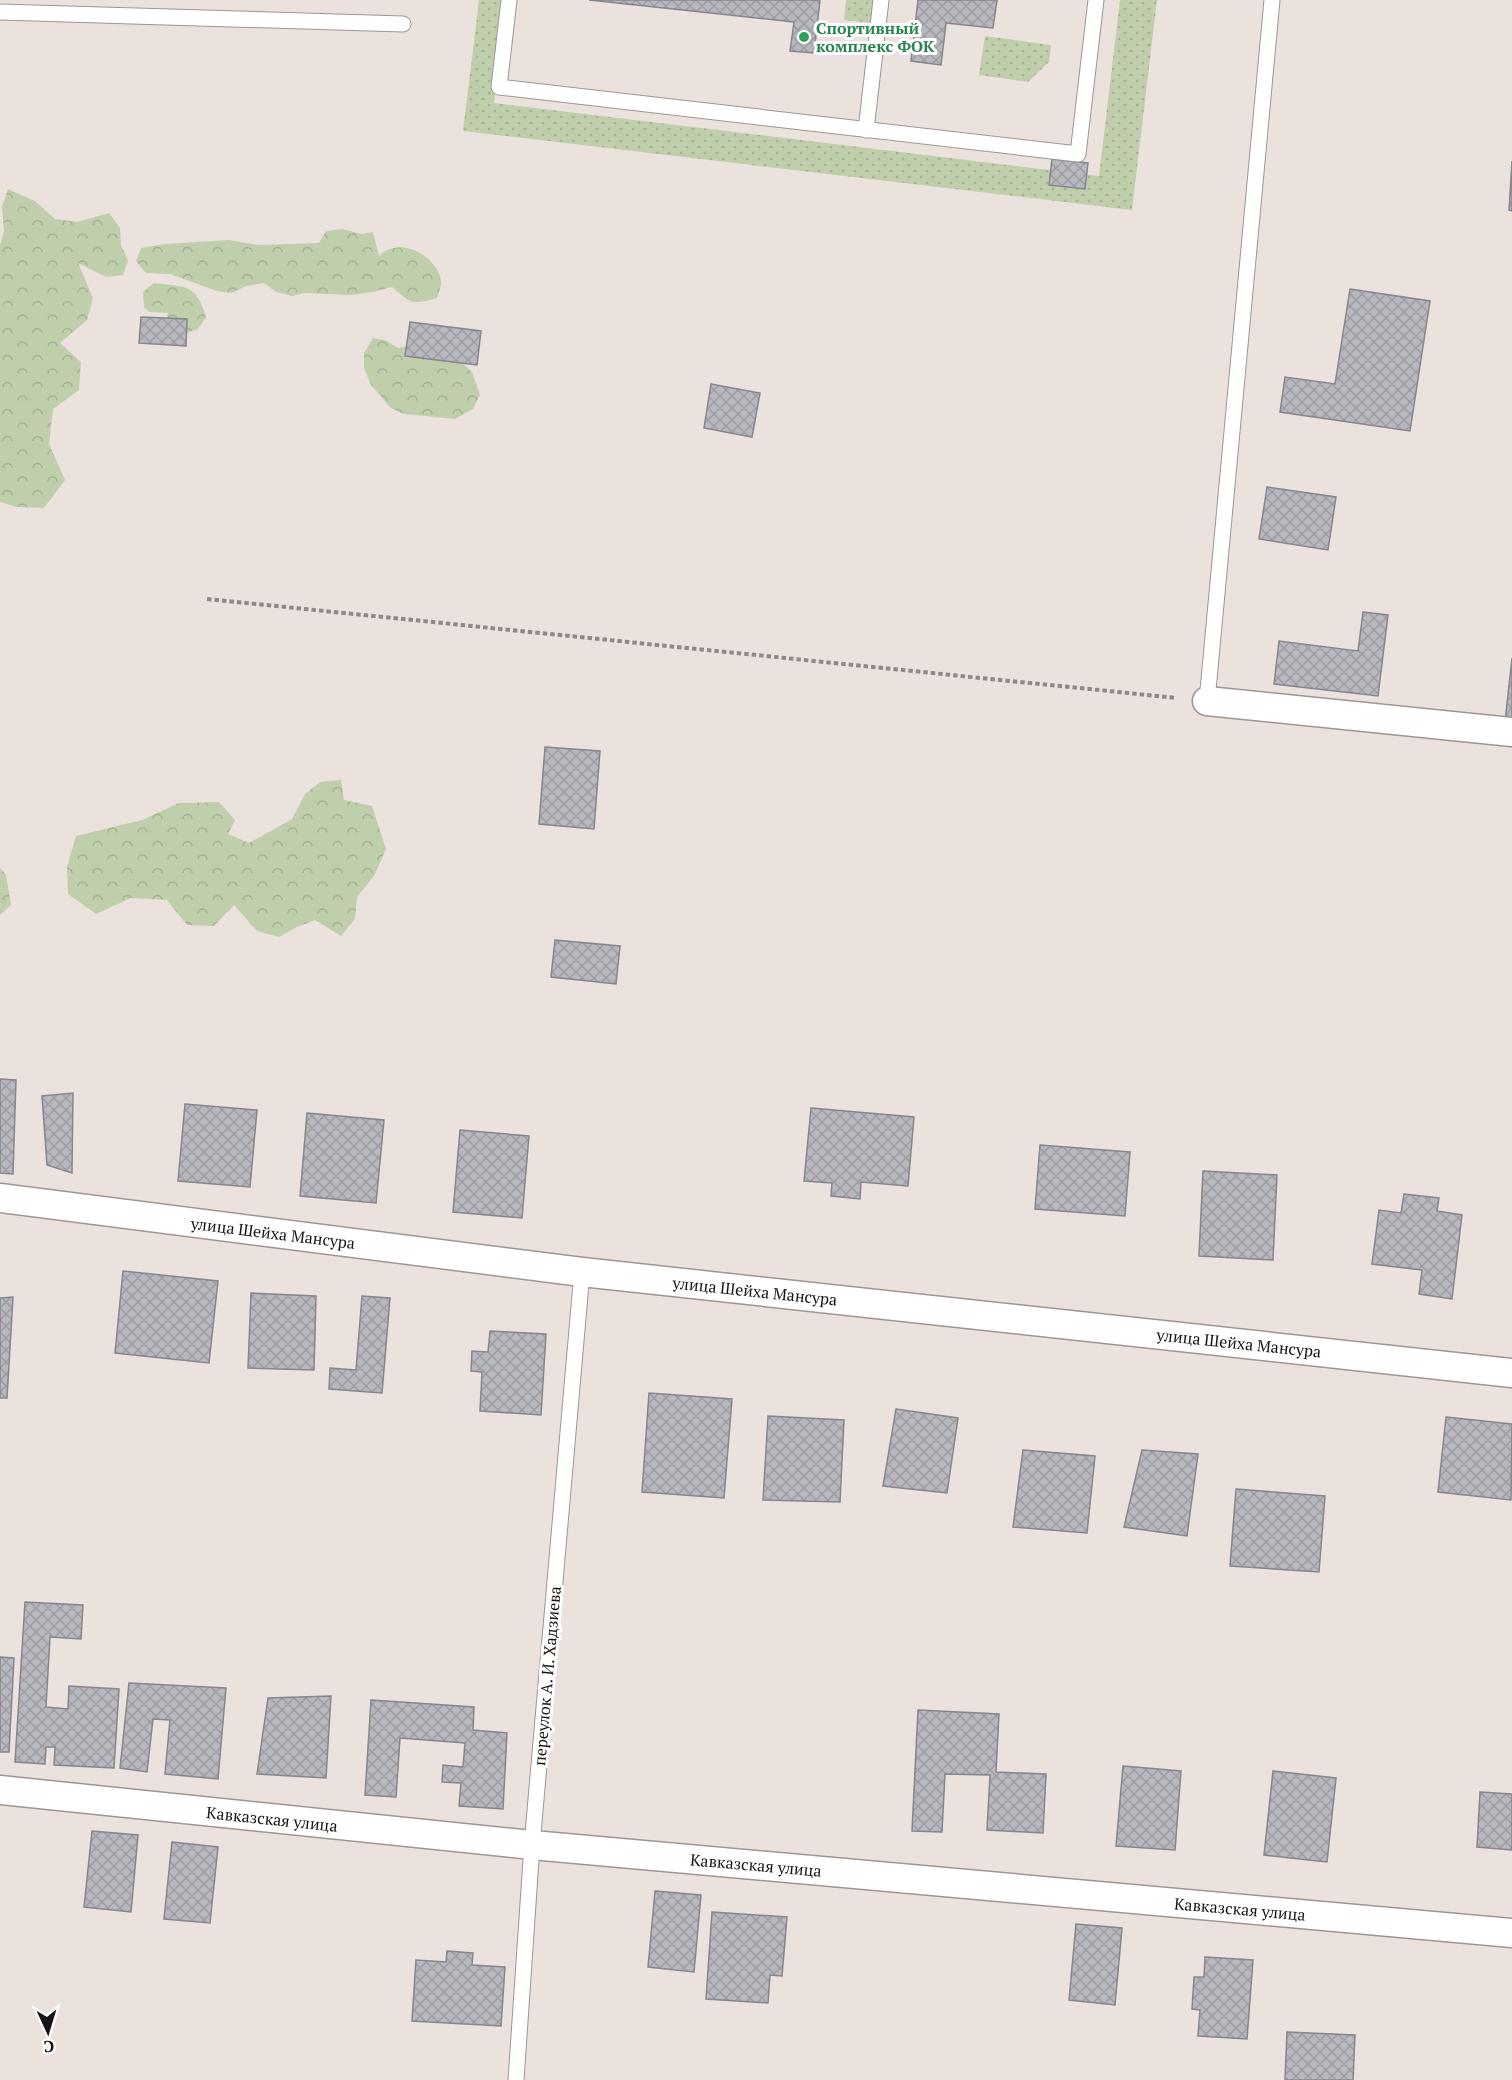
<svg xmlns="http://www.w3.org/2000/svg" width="1512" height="2080" viewBox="0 0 1512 2080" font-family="'PT Serif',serif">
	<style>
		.grass { fill: url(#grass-dots) }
		.forest { fill: url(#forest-crowns) }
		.building { fill: url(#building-cross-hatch); stroke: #86868d; stroke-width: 1.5 }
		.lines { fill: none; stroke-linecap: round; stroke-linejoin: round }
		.service-casing { stroke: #9e9692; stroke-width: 17 }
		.minor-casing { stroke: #9e9692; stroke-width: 31 }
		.path { stroke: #8f8986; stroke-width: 4; stroke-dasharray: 4.5 3; stroke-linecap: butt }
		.service { stroke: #fff; stroke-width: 15 }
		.minor { stroke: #fff; stroke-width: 28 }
		.leisure-dot { fill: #2e9e5b; stroke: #fff; stroke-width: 2 }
		.labels { text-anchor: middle; stroke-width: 6; stroke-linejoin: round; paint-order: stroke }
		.leisure-label { font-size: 16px; font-weight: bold; fill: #27864d; stroke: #fff; text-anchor: start }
		.street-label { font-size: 16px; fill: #161312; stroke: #fff }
	</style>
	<defs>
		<pattern id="grass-dots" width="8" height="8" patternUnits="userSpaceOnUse" patternTransform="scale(1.5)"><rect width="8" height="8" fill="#bfcfab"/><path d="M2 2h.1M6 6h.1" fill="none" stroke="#a3b192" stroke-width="1.8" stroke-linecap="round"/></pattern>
		<pattern id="forest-crowns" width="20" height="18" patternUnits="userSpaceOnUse" patternTransform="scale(1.5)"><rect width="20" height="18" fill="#bfcfab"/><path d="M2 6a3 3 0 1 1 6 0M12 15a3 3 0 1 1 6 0" fill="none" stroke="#a3b192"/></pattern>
		<pattern id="building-cross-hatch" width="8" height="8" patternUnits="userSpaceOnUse" patternTransform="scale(1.5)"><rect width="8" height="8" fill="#b7b7be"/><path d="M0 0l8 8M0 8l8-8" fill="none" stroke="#9d9ca2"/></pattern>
	</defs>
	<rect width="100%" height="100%" fill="#ebe2de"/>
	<path class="grass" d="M479,0H506L494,103L1099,176L1120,0H1157L1132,210L463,131Z
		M846,0H874L871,23L844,20Z
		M985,36L1051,45L1049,62L1028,82L979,75Z"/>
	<path class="forest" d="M8,189L35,201L55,219L77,222L109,213L120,228L121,245L128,261L123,275L106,277L78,263L93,298L87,320L60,343L81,362L79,390L53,409L49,444L65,480L44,508L17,507L0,502V246L4,231L2,207Z
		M342,229L362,234L373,232L379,256C399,235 436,255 441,280C442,286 438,293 437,298C411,305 412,304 392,287L372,292L350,295L305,293L292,296L276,292L264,283L246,286L232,293L217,291L170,274L146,273L136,261L141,248L165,244L229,240L258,245L319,243L326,231Z
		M154,283C185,287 196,283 206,317L198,329L183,334L165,323L168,313L149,312L144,307L143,292Z
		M373,338L385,340L398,348L415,345L459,360L472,372L480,395L473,409L455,419L404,414L391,408L371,385L364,368V353Z
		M341,780L344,800L372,806L386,849L374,876L357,897L355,919L341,936L315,920L297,927L279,937L257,931L234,905L214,926L187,925L167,900L131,898L96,914L68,894L67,867L76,836L142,820L179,803L219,802L235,820L228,834L249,843L292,819L305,794L320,782Z
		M0,868L6,875L11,905L0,915Z"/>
	<path class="building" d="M589,0H820L814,53L790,51L794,22Z
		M918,0H997L993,28L946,23L941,65L911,61Z
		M1052,159L1088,163L1085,189L1049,185Z
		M1512,161V211L1509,210Z
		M1350,289L1430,301L1410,431L1280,412L1285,377L1335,384Z
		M141,317L187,319L186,346L139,343Z
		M410,322L481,331L477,365L405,356Z
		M711,384L760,393L752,437L704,428Z
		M1267,487L1336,497L1328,550L1259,539Z
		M1363,612L1388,615L1378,696L1274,684L1279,641L1358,651Z
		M1512,658V723L1505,722Z
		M545,747L600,751L594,829L539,824Z
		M555,940L620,946L616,984L551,977Z
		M0,1079L16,1080L13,1174L0,1173Z
		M73,1093L72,1173L47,1165L42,1096Z
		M185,1104L257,1110L250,1187L178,1181Z
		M811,1108L914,1117L908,1186L861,1182L860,1199L831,1196L832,1183L804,1181Z
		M307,1113L384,1120L376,1203L300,1196Z
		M460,1130L529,1136L522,1218L453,1212Z
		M1040,1145L1130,1152L1125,1216L1035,1209Z
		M1203,1171L1277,1175L1273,1260L1199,1256Z
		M1404,1194L1439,1198L1437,1211L1462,1215L1452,1299L1419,1294L1422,1270L1372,1264L1379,1210L1401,1213Z
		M123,1271L218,1281L209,1363L115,1353Z
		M251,1293L316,1296L314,1370L248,1368Z
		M362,1296L390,1298L382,1393L329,1389L330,1368L356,1370Z
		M13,1297L7,1398H0V1298Z
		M490,1331L546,1334L541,1415L480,1411L482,1372L471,1371L472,1351L488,1352Z
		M649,1393L732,1399L724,1498L642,1492Z
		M896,1409L958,1418L947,1493L883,1486Z
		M768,1416L844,1420L840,1502L763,1500Z
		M1446,1417L1512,1424L1511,1500L1438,1492Z
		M1023,1450L1095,1456L1087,1533L1013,1527Z
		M1142,1450L1198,1454L1187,1536L1124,1527Z
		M1236,1489L1325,1496L1319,1572L1230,1566Z
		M25,1602L83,1605L81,1639L50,1637L46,1707L68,1709L69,1686L119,1689L114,1768L54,1765L55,1747H46L45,1764L15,1762Z
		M0,1657L14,1658L9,1752H0Z
		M129,1683L226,1688L218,1779L165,1774L170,1720L153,1719L147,1772L120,1768Z
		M331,1696L326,1778L257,1774L268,1698Z
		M371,1700L474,1707L473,1730L507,1733L503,1809L459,1806L461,1783L442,1782L443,1765L463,1767L465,1743L400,1738L396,1797L365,1795Z
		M918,1710L999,1714L996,1772L1046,1774L1043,1833L987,1830L990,1775L945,1774L942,1832L912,1831Z
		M1123,1766L1181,1771L1175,1850L1116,1846Z
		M1273,1771L1336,1778L1327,1862L1264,1855Z
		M1480,1792L1512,1794V1850L1477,1847Z
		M92,1831L138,1835L131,1912L84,1907Z
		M172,1842L218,1847L210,1923L164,1919Z
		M655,1891L701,1895L694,1972L648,1967Z
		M712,1912L787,1917L782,1976L770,1975L768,2003L706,1999Z
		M1076,1924L1122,1928L1115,2005L1069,2000Z
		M447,1951L473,1953L472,1965L505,1967L501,2026L412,2021L416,1960L446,1962Z
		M1205,1957L1253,1960L1247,2039L1198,2036L1200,2010L1192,2009L1194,1977H1204Z
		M1287,2032L1355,2035L1353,2080H1285Z"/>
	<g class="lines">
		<g class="service-casing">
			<path id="service" d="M509,0L499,87L1078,154L1096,0
				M0,12L403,24
				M866,130L881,0
				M1207,701L1272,0
				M516,2080L532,1845L582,1272"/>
		</g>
		<g class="minor-casing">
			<path id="minor" d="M1207,701L1512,732
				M0,1198L582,1272L1512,1373
				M0,1790L532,1845L1512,1933"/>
		</g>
		<path class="path" d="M207,599L1177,698"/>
		<use href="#service" class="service"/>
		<use href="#minor" class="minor"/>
	</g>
	<circle class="leisure-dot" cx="804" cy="37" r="6"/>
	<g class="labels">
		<g class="leisure-label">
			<text x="816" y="34">Спортивный<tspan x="816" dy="18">комплекс ФОК</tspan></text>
		</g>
		<g class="street-label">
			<text transform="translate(273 1233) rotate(7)" y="6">улица Шейха Мансура</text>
			<text transform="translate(755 1291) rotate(6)" y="6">улица Шейха Мансура</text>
			<text transform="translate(1239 1343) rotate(6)" y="6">улица Шейха Мансура</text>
			<text transform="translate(547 1676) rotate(-85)" y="6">переулок А. И. Хадзиева</text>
			<text transform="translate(272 1819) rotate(6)" y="6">Кавказская улица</text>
			<text transform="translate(756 1865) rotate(5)" y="6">Кавказская улица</text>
			<text transform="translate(1240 1909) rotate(5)" y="6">Кавказская улица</text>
		</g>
	</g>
	<g transform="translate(48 2032) rotate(176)" stroke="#ffffff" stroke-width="4.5" paint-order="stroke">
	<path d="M0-4.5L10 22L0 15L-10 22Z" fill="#161312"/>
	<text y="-9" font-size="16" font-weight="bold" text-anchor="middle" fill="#161312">С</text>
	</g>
</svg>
